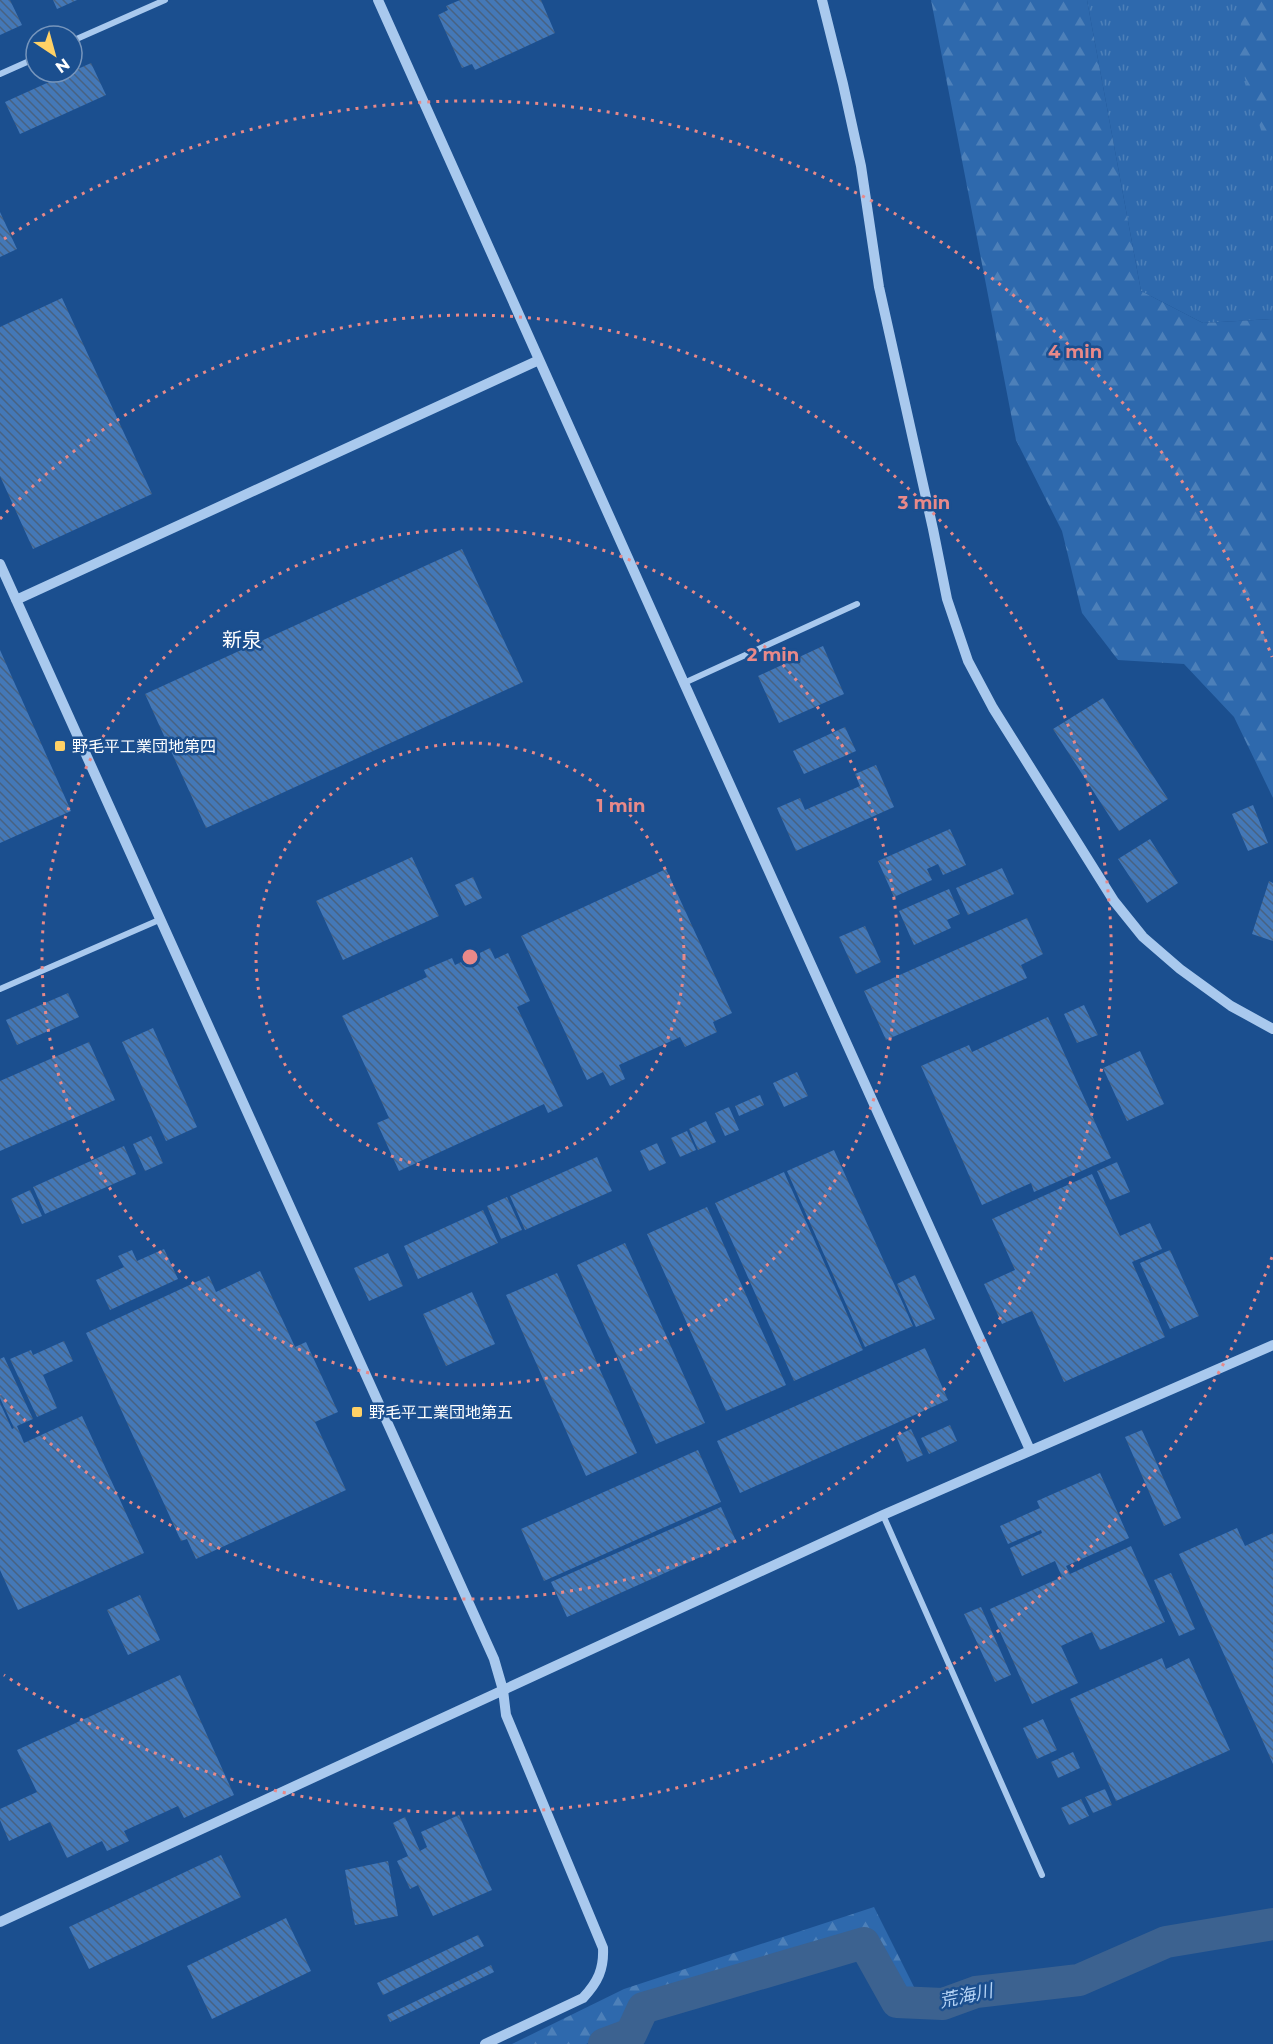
<svg xmlns="http://www.w3.org/2000/svg" width="1273" height="2044" viewBox="0 0 1273 2044" font-family="Montserrat,'Noto Sans JP',sans-serif">
	<style>
		.grass { fill: url(#grass-tufts) }
		.forest { fill: url(#forest-firs) }
		.lines { fill: none; stroke-linecap: round; stroke-linejoin: round }
		.river { stroke: #3c6290; stroke-width: 32 }
		.building { fill: url(#building-back-hatch) }
		.minor { stroke: #a9c9ee; stroke-width: 6 }
		.tertiary { stroke: #a9c9ee; stroke-width: 10 }
		.ring { fill: none; stroke: #e88989; stroke-width: 3; stroke-dasharray: 3 6 }
		.poi-dot { fill: #ffd166; stroke: #1b4f8f; stroke-width: 2 }
		.labels { text-anchor: middle; stroke-width: 5; stroke-linejoin: round; paint-order: stroke }
		.poi-label { font-size: 16px; fill: #fff; stroke: #1b4f8f; text-anchor: start }
		.water-label { font-size: 18px; font-style: italic; fill: #b5d3f5; stroke: #1b4f8f }
		.quarter-label { font-size: 20px; fill: #fff; stroke: #1b4f8f }
		.centre { fill: #e88989; stroke: #1b4f8f; stroke-width: 3 }
		.ring-label { font-size: 18px; text-anchor: middle; font-weight: bold; fill: #e88989; stroke: #1b4f8f; stroke-width: 5; stroke-linejoin: round; paint-order: stroke }
	</style>
	<defs>
		<pattern id="grass-tufts" width="24" height="20" patternUnits="userSpaceOnUse" patternTransform="scale(1.5)"><rect width="24" height="20" fill="#2e69ad"/><path d="M3 7l-1-3M5 7V3M7 7l1-3M15 17l-1-3M17 17v-4M19 17l1-3" fill="none" stroke="#4d80b9"/></pattern>
		<pattern id="forest-firs" width="22" height="20" patternUnits="userSpaceOnUse" patternTransform="scale(1.5)"><rect width="22" height="20" fill="#2e69ad"/><path d="M5 1l3.5 6h-7zM16 11l3.5 6h-7z" fill="#4d80b9"/></pattern>
		<pattern id="building-back-hatch" width="6" height="6" patternUnits="userSpaceOnUse" patternTransform="scale(1.5)"><rect width="6" height="6" fill="#4478b7"/><path d="M-1 5l2 2M0 0l6 6M5-1l2 2" fill="none" stroke="#486282"/></pattern>
	</defs>
	<rect width="100%" height="100%" fill="#1b4f8f"/>
	<path class="grass" d="M1087,0H1273V319L1203,323L1141,291Z"/>
	<path class="forest" d="M931,0H1087L1141,291L1203,323L1273,319V798L1234,717L1184,664L1118,660L1082,613L1062,531L1016,440Z
		M1244,0H1273V158L1266,146L1237,53Z
		M874,1907L915,1989L900,1993L866,1935L639,2004L625,2029L586,2044H512L624,1989Z"/>
	<g class="lines">
		<path class="river" d="M604,2044L631,2034L643,2008L864,1943L897,2002L943,2004L976,1992L1079,1980L1166,1942L1273,1924"/>
	</g>
	<path class="building" d="M0,0H10L22,25L0,35Z
		M53,0H77L57,9Z
		M460,0H541L555,33L475,70L472,64L462,68L438,15L448,10L446,6Z
		M91,63L106,95L20,134L5,102Z
		M0,212L17,249L0,257Z
		M62,298L152,494L33,549L0,476V327Z
		M462,549L523,682L206,828L145,694Z
		M823,646L844,694L779,723L758,676Z
		M0,650L71,811L0,843Z
		M1103,698L1168,799L1119,831L1053,729Z
		M845,727L856,751L804,774L793,751Z
		M876,765L894,807L796,851L777,808L800,798L805,810L860,786L855,774Z
		M1253,805L1268,843L1248,851L1232,814Z
		M950,829L966,865L943,875L938,864L927,869L932,880L894,897L878,861Z
		M1150,839L1178,883L1147,903L1118,859Z
		M412,857L439,916L343,960L316,901Z
		M1002,868L1014,894L968,915L956,888Z
		M666,869L732,1013L713,1022L717,1032L685,1047L680,1037L619,1065L625,1079L610,1086L603,1072L587,1080L521,936Z
		M473,877L482,898L465,906L455,885Z
		M1269,881L1273,883V941L1252,934Z
		M949,889L960,914L947,920L951,928L914,945L899,911Z
		M1027,918L1043,954L1021,965L1027,978L886,1040L864,991Z
		M865,926L881,962L856,974L839,937Z
		M490,948L495,959L508,953L530,1001L517,1007L563,1106L548,1113L544,1104L399,1171L377,1123L389,1118L342,1016L427,977L424,970L452,958L455,965Z
		M68,993L79,1017L17,1045L6,1020Z
		M1084,1005L1098,1035L1077,1043L1064,1014Z
		M1048,1017L1111,1158L1034,1192L1031,1183L982,1205L921,1066L969,1045L972,1052Z
		M153,1028L197,1127L166,1141L122,1042Z
		M89,1042L115,1100L0,1151V1081Z
		M1140,1051L1164,1104L1127,1121L1103,1068Z
		M797,1072L808,1096L784,1107L773,1083Z
		M760,1095L764,1105L739,1116L735,1106Z
		M729,1107L739,1130L725,1136L715,1113Z
		M706,1121L716,1142L698,1150L689,1129Z
		M687,1131L696,1150L680,1157L671,1138Z
		M151,1136L163,1163L145,1171L133,1144Z
		M657,1143L666,1163L649,1171L640,1151Z
		M124,1146L136,1174L45,1214L33,1187Z
		M834,1150L913,1326L865,1347L787,1171Z
		M597,1157L612,1191L525,1230L510,1196Z
		M1117,1162L1130,1192L1110,1200L1097,1171Z
		M784,1172L863,1350L794,1381L715,1203Z
		M1092,1174L1120,1236L1150,1223L1162,1249L1132,1262L1165,1337L1064,1382L1032,1311L1002,1324L984,1284L1015,1270L992,1219Z
		M30,1190L42,1216L22,1224L11,1199Z
		M507,1197L522,1230L501,1239L487,1206Z
		M707,1207L786,1385L726,1411L647,1234Z
		M483,1210L498,1243L418,1279L404,1246Z
		M625,1243L705,1423L656,1444L577,1265Z
		M164,1249L178,1279L110,1310L96,1280L124,1267L118,1256L132,1250L137,1261Z
		M1170,1250L1199,1316L1170,1329L1140,1263Z
		M388,1253L403,1286L369,1301L354,1268Z
		M260,1271L295,1347L306,1342L338,1412L315,1422L346,1490L196,1559L187,1539L181,1541L86,1333L209,1276L216,1292Z
		M557,1273L637,1453L586,1476L506,1295Z
		M915,1275L935,1319L916,1327L897,1284Z
		M472,1292L495,1344L446,1366L423,1314Z
		M64,1341L73,1361L43,1375L57,1408L37,1417L10,1359L31,1350L33,1355Z
		M925,1348L948,1400L740,1493L717,1441Z
		M4,1357L33,1419L17,1426L24,1443L82,1416L144,1553L18,1610L0,1570V1403L12,1429L14,1428L0,1398V1359Z
		M950,1425L957,1441L929,1454L921,1438Z
		M911,1429L923,1455L907,1462L896,1436Z
		M1142,1430L1181,1518L1164,1526L1125,1437Z
		M698,1450L721,1502L544,1581L521,1529Z
		M1100,1473L1129,1538L1066,1566L1070,1574L1131,1546L1165,1622L1100,1650L1092,1632L1061,1646L1078,1683L1032,1704L990,1609L1062,1577L1055,1561L1022,1576L1010,1548L1042,1533L1041,1530L1008,1544L1000,1526L1040,1508L1037,1501Z
		M721,1507L736,1541L567,1617L551,1582Z
		M1237,1528L1245,1546L1273,1533V1764L1179,1554Z
		M1171,1573L1195,1629L1179,1636L1154,1580Z
		M140,1595L160,1640L128,1655L107,1610Z
		M981,1607L1011,1675L995,1682L964,1614Z
		M1162,1658L1166,1669L1189,1658L1230,1750L1116,1801L1070,1699Z
		M180,1675L234,1795L184,1818L178,1806L124,1831L129,1841L107,1851L102,1841L67,1858L50,1822L9,1841L0,1820V1809L37,1792L17,1750Z
		M1043,1719L1057,1750L1037,1759L1023,1728Z
		M1073,1752L1080,1768L1058,1778L1051,1762Z
		M1105,1789L1112,1805L1093,1813L1085,1797Z
		M1081,1799L1089,1816L1069,1825L1061,1808Z
		M459,1815L492,1890L433,1916L418,1885L410,1889L397,1861L408,1856L393,1823L405,1817L420,1851L427,1847L421,1832Z
		M221,1855L241,1897L89,1969L69,1927Z
		M388,1861L398,1916L355,1925L345,1870Z
		M286,1918L311,1971L212,2019L187,1966Z
		M478,1935L484,1946L383,1995L377,1983Z
		M491,1965L494,1972L390,2022L387,2015Z"/>
	<g class="lines">
		<path class="minor" d="M72,41L165,0
			M0,74L36,58
			M684,683L857,604
			M0,989L159,920
			M883,1515L1042,1875"/>
		<path class="tertiary" d="M378,0L684,683L1030,1450
			M822,0L843,84L861,166L879,287L933,529L947,599L968,661L993,708L1114,901L1143,937L1180,969L1231,1006L1273,1029
			M0,564L494,1659L503,1690L506,1715L603,1948C604,1969 598,1982 583,1998L485,2044
			M16,600L539,360
			M0,1922L883,1515L1273,1345"/>
	</g>
	<g class="ring">
		<circle cx="470" cy="957" r="214"/>
		<circle cx="470" cy="957" r="428"/>
		<path d="M0 519A642 642 0 1 1 0 1395"/>
		<path d="M1272 1257A856 856 0 0 1 4 1675M4 239A856 856 0 0 1 1272 657"/>
	</g>
	<g class="poi-dot">
		<rect x="54" y="740" width="12" height="12" rx="3"/>
		<rect x="351" y="1406" width="12" height="12" rx="3"/>
	</g>
	<g class="labels">
		<g class="poi-label">
			<text x="72" y="752">野毛平工業団地第四</text>
			<text x="369" y="1418">野毛平工業団地第五</text>
		</g>
		<g class="water-label">
			<text transform="translate(966 1996) rotate(-12)" y="6">荒海川</text>
		</g>
		<g class="quarter-label">
			<text x="242" y="647">新泉</text>
		</g>
	</g>
	<circle cx="470" cy="957" r="9" class="centre"/>
	<g class="ring-label">
		<text x="1075" y="358">4 min</text>
		<text x="924" y="509">3 min</text>
		<text x="773" y="661">2 min</text>
		<text x="621" y="812">1 min</text>
	</g>
	<g transform="translate(54 54) rotate(144)"><circle r="28" fill="#1b4f8f" stroke="#7695bc" stroke-width="1.5"/>
	<path d="M0-4.5L10 22L0 15L-10 22Z" fill="#ffd166"/>
	<text y="-9" font-size="16" font-weight="bold" text-anchor="middle" fill="#ffffff">N</text>
	</g>
</svg>
